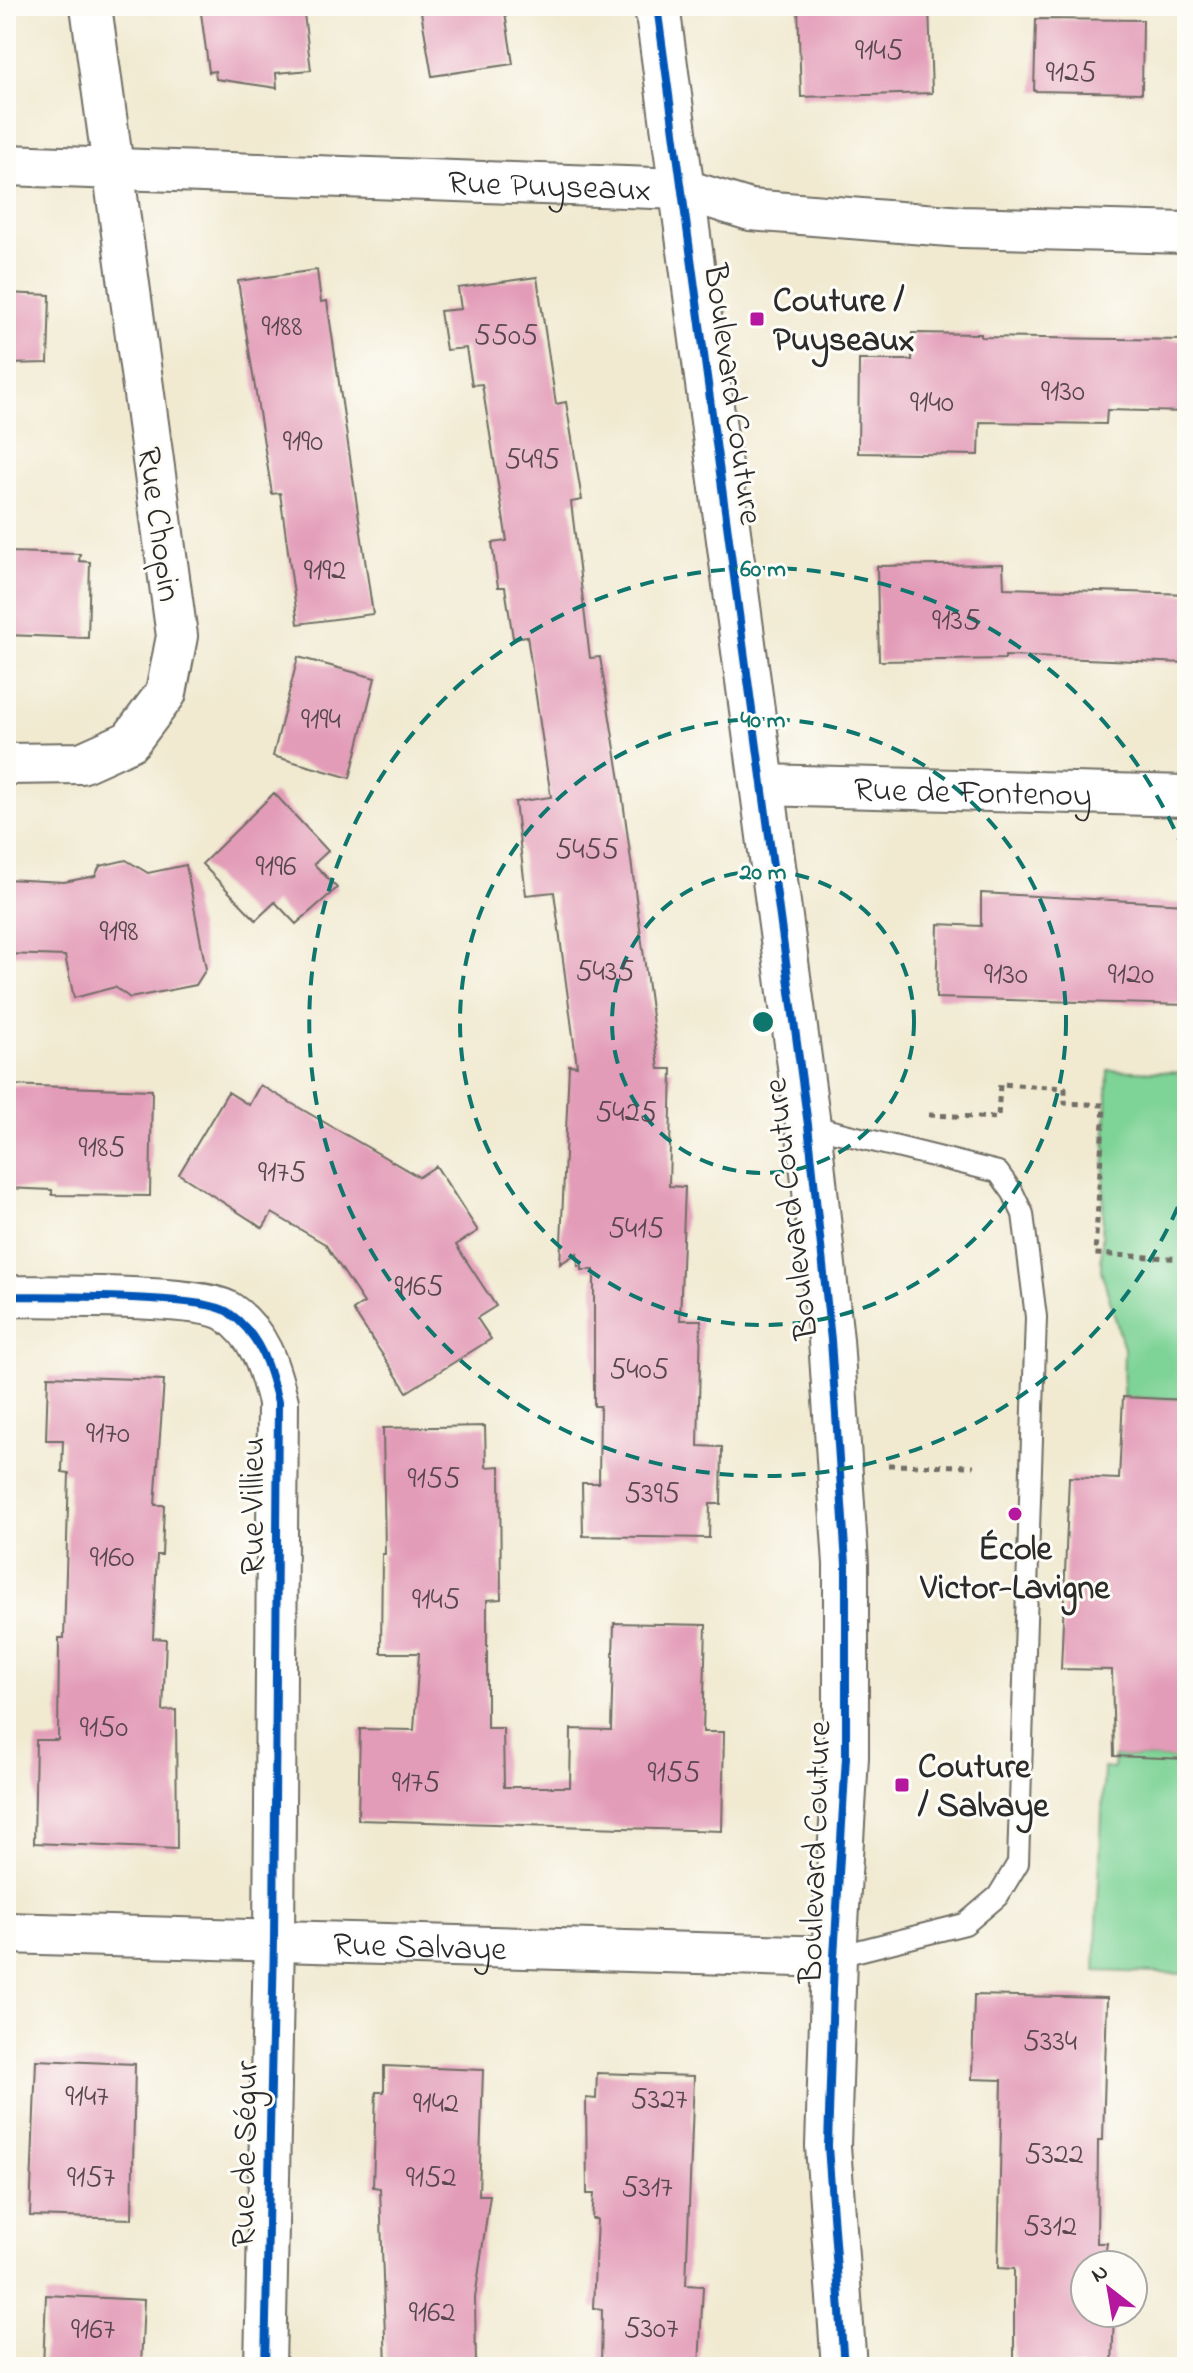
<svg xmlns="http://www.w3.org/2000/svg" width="1193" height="2373" viewBox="0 0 1193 2373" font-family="'Indie Flower',sans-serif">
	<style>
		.green { fill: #7ed396; stroke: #547f60; stroke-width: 2 }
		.building { fill: #e39cb8 }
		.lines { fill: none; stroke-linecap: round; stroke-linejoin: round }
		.lane-casing { stroke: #706e65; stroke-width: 24 }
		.street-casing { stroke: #706e65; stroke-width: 44 }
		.secondary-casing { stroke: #706e65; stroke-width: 48 }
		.path { stroke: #706e65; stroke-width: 5; stroke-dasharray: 6 6; stroke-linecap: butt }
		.lane { stroke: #fff; stroke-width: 20 }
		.street { stroke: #fff; stroke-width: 40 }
		.secondary { stroke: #fff; stroke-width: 44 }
		.cycleway-casing { stroke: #fdfcf7; stroke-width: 13 }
		.cycleway { stroke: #0057b8; stroke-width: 8 }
		.ring { fill: none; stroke: #0f766e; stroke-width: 4; stroke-dasharray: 14 10 }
		.poi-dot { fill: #b5179e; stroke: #fdfcf7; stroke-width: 3 }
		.labels { text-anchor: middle; stroke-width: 6; stroke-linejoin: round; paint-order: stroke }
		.number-label { font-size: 30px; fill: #59474e }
		.street-label { font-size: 34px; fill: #2b2b2b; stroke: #fdfcf7 }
		.poi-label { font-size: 34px; font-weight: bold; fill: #2b2b2b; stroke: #fdfcf7; text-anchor: start }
		.centre { fill: #0f766e; stroke: #fdfcf7; stroke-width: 4 }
		.ring-label { font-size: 24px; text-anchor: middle; font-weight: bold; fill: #0f766e; stroke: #fdfcf7; stroke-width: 6; stroke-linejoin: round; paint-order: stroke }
	</style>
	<rect width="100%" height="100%" fill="#fdfcf7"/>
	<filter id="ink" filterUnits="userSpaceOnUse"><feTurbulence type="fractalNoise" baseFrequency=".0125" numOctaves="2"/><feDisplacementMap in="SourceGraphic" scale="16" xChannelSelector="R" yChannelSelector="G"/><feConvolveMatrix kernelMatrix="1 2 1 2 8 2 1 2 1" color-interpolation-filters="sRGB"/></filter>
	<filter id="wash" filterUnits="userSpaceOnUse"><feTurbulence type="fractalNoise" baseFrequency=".006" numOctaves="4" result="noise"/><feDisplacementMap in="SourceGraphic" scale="32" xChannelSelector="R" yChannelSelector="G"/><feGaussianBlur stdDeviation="1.8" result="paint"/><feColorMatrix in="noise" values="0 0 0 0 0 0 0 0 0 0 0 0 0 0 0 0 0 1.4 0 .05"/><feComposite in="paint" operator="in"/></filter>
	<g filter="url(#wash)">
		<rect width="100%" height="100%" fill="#f1ead1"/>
		<path class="green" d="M1108,1070L1187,1073V1400L1123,1397L1124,1348L1101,1270Z
			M1114,1756L1187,1759V1974L1095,1971L1104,1768L1113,1769Z"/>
		<g id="blocks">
			<path class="building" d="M200,6H303L311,70L276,73L277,88L216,79L215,71L209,72Z
				M420,6H504L513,64L432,76Z
				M798,6H929L932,93L801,97Z
				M1036,19L1143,20L1142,93L1034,91Z
				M317,270L321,302L327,301L373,614L298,624L280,493L272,494L238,281Z
				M537,277L556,404L566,402L582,500L571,502L590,658L600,657L621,786L659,1069H672L669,1186L685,1187L680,1320H701L698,1446L722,1447L721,1504H710L709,1538L583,1536L582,1483H599L600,1406H594V1270H582V1266H578L577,1253L560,1264L569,1065L577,1066L554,892L526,895L515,802L551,797L527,636L513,638L505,587H498L492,543L507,541L482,384L472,385L466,348L446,350L440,311L461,309L458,288Z
				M6,293L50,295L48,363L7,364Z
				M912,333L981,334V337L1187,340V412L1107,410L1106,424L980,422L979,455L858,453L859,360H912Z
				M6,552L80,554L79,561L90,562L88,638L6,635Z
				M1003,564L1004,588L1187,594V663L1005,656V659L879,661L877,566Z
				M298,657L375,678L350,778L273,756Z
				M274,793L328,851L314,864L337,888L296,924L275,902L256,920L202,864Z
				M126,860L148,873L186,865L206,969L196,985L130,998L115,987L74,998L65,956L6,954V879L64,882L95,876L100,866Z
				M981,893L1187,904V1005L936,998L938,924L981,926Z
				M6,1085L152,1090L150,1196L52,1195V1190L6,1188Z
				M260,1085L419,1177L436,1166L478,1231L456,1245L496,1306L477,1318L491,1339L407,1392L353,1310L364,1303L325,1244L272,1213L263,1228L179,1174L228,1092L249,1105Z
				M48,1376L164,1380L155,1505H164L162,1555H157L153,1638L166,1639L163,1711L176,1710L177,1849L34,1843L36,1740H58L59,1638H64L69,1473L62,1472L63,1440H46Z
				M1123,1397L1187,1400V1759L1114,1756L1112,1670L1061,1669L1069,1477L1119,1479Z
				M485,1426L486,1467L500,1466L501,1599L487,1600V1728H503L504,1787H570L571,1729L611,1730L614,1623L706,1625L703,1732H724L722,1831L358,1820L360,1729L414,1730L419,1653H381L382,1554H385L383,1428Z
				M974,1995L1107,1998L1103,2140H1098L1097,2243H1107L1104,2265H1085V2313H1114L1112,2367H1014V2269L998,2268L1002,2080L972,2079Z
				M36,2060L135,2064L132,2219L30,2216Z
				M384,2066L483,2070L479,2195H490L475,2298L476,2367H386L380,2188L373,2187L376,2092H384Z
				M597,2073L694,2076L686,2285L703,2286L699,2367H601L602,2310L593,2308L597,2219H592L594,2194H587L586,2098L596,2099Z
				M46,2295L144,2300L141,2367H43Z"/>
		</g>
	</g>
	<g filter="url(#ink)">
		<use href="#blocks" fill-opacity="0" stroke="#706e65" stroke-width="2"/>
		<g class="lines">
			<g class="lane-casing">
				<path id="lane" d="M808,1125L998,1172L1013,1193L1023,1214L1036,1317L1018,1863L998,1896L965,1924L834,1957"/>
			</g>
			<g class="street-casing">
				<g id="street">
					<path id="s1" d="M6,165L682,189L750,210L962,227L1187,233"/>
					<path d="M6,764L81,763L130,741L166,693L177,636L91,6"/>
					<path id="s2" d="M761,785L1187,796"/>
					<path d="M6,1296C46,1297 202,1294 228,1312C260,1334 269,1366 278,1402L274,1941L265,2367"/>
					<path id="s3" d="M6,1933L834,1957"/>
				</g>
			</g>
			<g class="secondary-casing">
				<path id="secondary" d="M657,6L808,1125L831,1340L846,1564V1757L834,1957L828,2146L844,2367"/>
			</g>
			<path class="path" d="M929,1115L998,1118L1000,1084L1065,1088V1103L1104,1105L1095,1254L1187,1259
				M888,1465L974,1466"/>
			<use href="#lane" class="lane"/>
			<use href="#street" class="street"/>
			<use href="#secondary" class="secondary"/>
			<g class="cycleway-casing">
				<path id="cycleway" d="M657,6L808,1125L831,1340L846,1564V1757L834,1957L828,2146L844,2367
					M6,1296C46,1297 202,1294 228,1312C260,1334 269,1366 278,1402L274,1941L265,2367"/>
			</g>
			<use href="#cycleway" class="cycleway"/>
		</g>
	</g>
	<g class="ring">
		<circle cx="763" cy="1022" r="151"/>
		<circle cx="763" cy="1022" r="303"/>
		<path d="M1187 1185A454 454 0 1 1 1187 859"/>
	</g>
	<g class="poi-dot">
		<rect x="749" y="311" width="16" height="16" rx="4"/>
		<circle cx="1015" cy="1514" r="8"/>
		<rect x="894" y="1777" width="16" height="16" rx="4"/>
	</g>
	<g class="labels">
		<g class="number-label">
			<text x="879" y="59">9145</text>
			<text x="1071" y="81">9125</text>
			<text x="282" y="335">9188</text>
			<text x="506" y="344">5505</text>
			<text x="1063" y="400">9130</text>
			<text x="932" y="411">9140</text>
			<text x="303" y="450">9190</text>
			<text x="532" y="468">5495</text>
			<text x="325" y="579">9192</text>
			<text x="956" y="629">9135</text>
			<text x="321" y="728">9194</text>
			<text x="587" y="858">5455</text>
			<text x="276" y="875">9196</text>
			<text x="119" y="940">9198</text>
			<text x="605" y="980">5435</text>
			<text x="1006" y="983">9130</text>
			<text x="1131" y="983">9120</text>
			<text x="626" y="1121">5425</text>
			<text x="102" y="1156">9185</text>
			<text x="282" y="1181">9175</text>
			<text x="636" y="1237">5415</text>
			<text x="419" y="1295">9165</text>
			<text x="639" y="1378">5405</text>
			<text x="108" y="1442">9170</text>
			<text x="434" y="1487">9155</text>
			<text x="652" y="1502">5395</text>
			<text x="112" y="1566">9160</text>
			<text x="436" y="1608">9145</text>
			<text x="104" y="1736">9150</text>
			<text x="674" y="1781">9155</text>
			<text x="416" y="1791">9175</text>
			<text x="1050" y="2050">5334</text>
			<text x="87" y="2105">9147</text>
			<text x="659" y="2108">5327</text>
			<text x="436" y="2112">9142</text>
			<text x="1054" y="2163">5322</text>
			<text x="91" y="2186">9157</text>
			<text x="431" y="2186">9152</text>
			<text x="647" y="2196">5317</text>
			<text x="1050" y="2235">5312</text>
			<text x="432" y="2321">9162</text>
			<text x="651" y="2337">5307</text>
			<text x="93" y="2338">9167</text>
		</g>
		<g class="street-label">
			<text dy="12" stroke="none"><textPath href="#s1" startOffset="544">Rue Puyseaux</textPath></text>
			<text transform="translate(735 394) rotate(82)" y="12">Boulevard Couture</text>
			<text transform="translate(161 524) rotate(82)" y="12">Rue Chopin</text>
			<text dy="12" stroke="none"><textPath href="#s2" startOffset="212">Rue de Fontenoy</textPath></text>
			<text transform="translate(789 1209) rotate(-97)" y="12">Boulevard Couture</text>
			<text transform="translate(251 1506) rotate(-90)" y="12">Rue Villieu</text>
			<text transform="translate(813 1852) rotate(-88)" y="12">Boulevard Couture</text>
			<text dy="12" stroke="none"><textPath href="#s3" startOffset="414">Rue Salvaye</textPath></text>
			<text transform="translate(243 2154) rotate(-89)" y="12">Rue de Ségur</text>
		</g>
		<g class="poi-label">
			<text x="773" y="311">Couture /<tspan x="773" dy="39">Puyseaux</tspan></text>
			<text x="1015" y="1559" text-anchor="middle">École<tspan x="1015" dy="39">Victor-Lavigne</tspan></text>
			<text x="918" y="1777">Couture<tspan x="918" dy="39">/ Salvaye</tspan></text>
		</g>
	</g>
	<circle cx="763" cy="1022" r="12" class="centre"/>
	<g class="ring-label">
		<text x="763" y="576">60 m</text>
		<text x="763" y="727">40 m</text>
		<text x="763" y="879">20 m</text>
	</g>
	<rect width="1193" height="2373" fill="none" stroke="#fdfcf7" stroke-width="32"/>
	<g transform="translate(1109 2289) rotate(329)"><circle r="38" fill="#fdfcf7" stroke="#a9a8a5" stroke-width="2"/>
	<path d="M0-6L14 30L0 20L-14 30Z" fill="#b5179e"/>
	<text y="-12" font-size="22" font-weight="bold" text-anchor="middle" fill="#2b2b2b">N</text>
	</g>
</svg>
